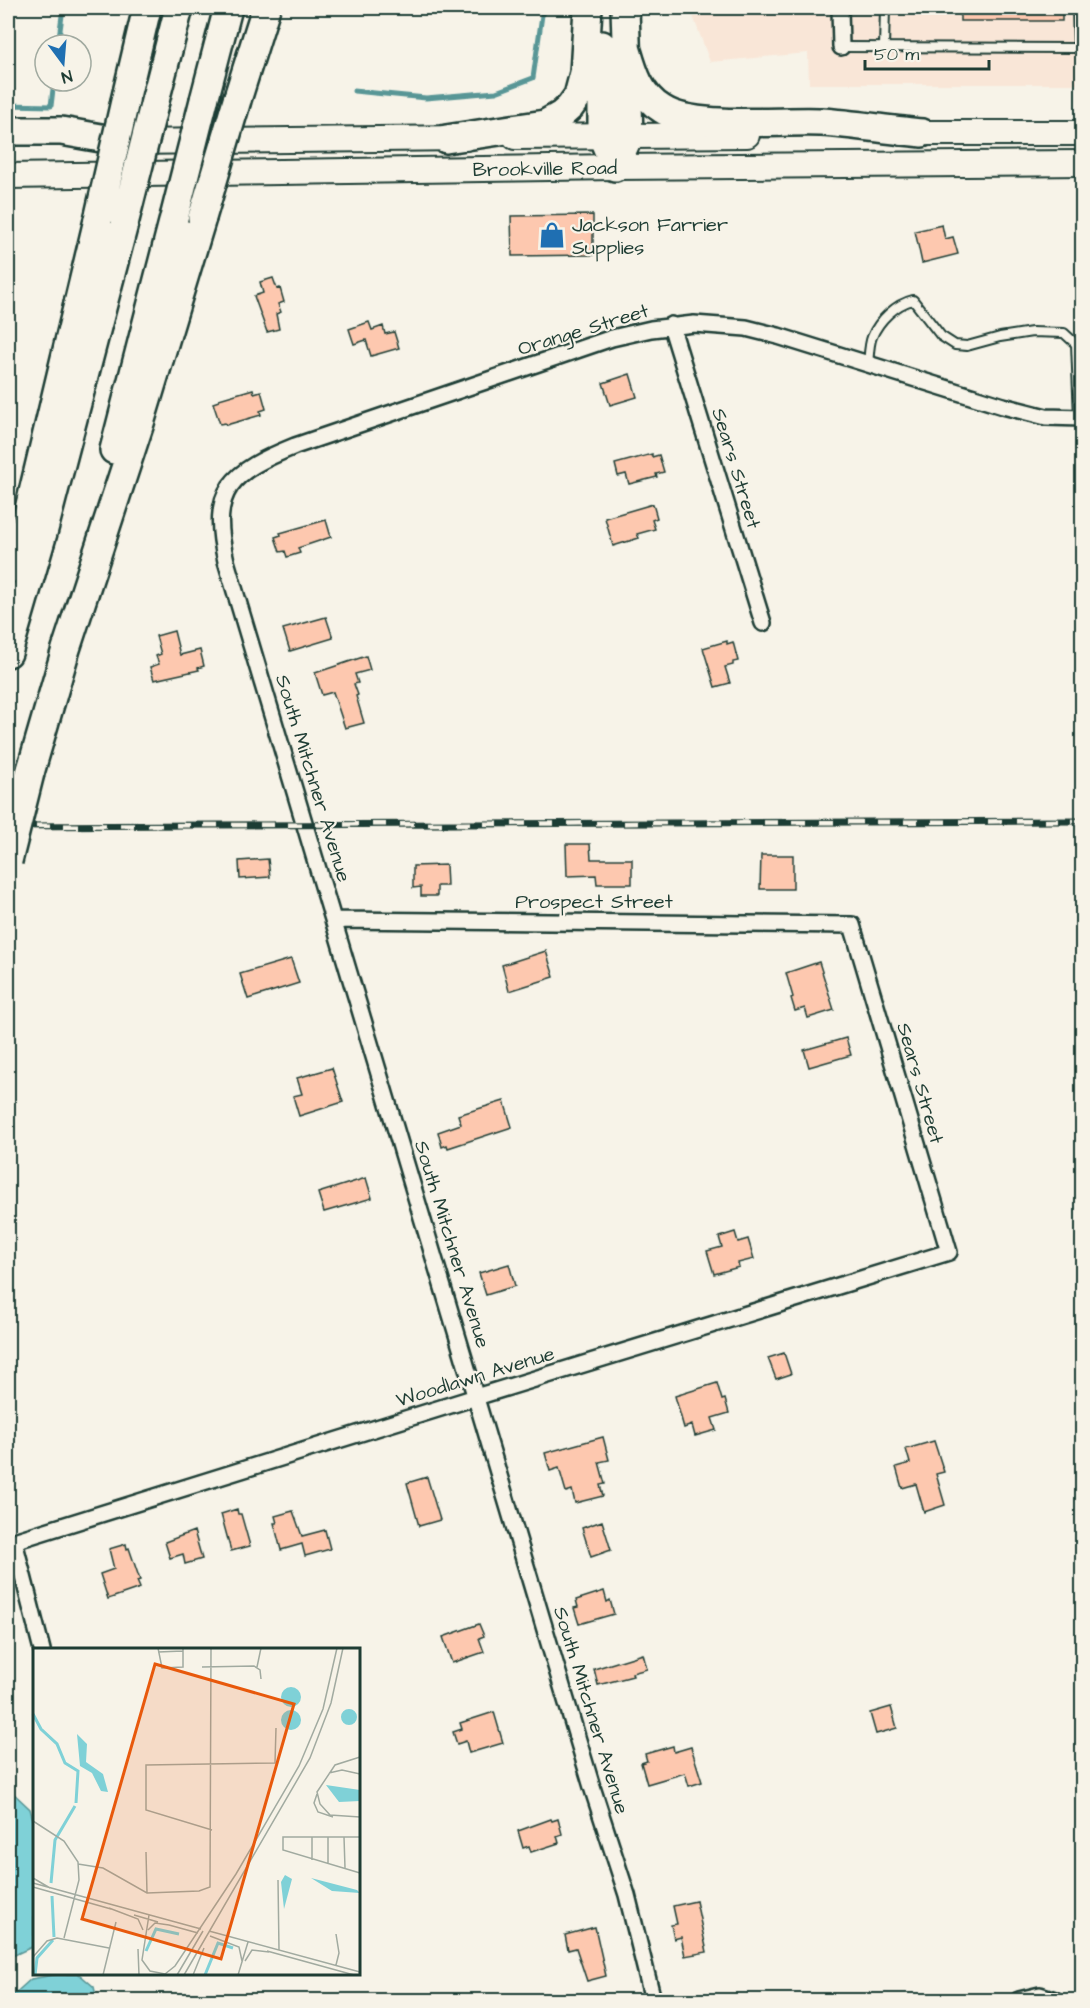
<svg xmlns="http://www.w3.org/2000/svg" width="1090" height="2008" viewBox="0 0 1090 2008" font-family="'Architects Daughter',sans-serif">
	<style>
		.built { fill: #f9e6d7 }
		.water { fill: #7fd1d7; stroke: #599696; stroke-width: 1.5 }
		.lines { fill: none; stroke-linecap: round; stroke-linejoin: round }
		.stream { stroke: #599696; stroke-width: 5 }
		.building { fill: #fdc8af; stroke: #1f3d34; stroke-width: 1.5 }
		.service-casing { stroke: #1f3d34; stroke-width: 12 }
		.minor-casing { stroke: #1f3d34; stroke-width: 20 }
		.primary-casing { stroke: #1f3d34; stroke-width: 28 }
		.motorway-casing { stroke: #1f3d34; stroke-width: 32 }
		.service { stroke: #f7f3e8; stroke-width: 8 }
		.minor { stroke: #f7f3e8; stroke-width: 15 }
		.primary { stroke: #f7f3e8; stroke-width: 24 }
		.motorway { stroke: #f7f3e8; stroke-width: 27 }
		.rail-casing { stroke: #1f3d34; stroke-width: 7 }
		.rail { stroke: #f7f3e8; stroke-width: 4.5; stroke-dasharray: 14; stroke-linecap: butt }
		.motorway-bridge-casing { stroke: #1f3d34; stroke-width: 32; stroke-linecap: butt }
		.motorway-bridge { stroke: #f7f3e8; stroke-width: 27 }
		.labels { text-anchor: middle; stroke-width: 4.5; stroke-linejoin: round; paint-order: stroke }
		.street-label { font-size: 20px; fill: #1f3d34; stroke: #f7f3e8 }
		.poi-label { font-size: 20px; fill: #1f3d34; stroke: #f7f3e8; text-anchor: start }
		.inset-river { fill: none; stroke: #7fd1d7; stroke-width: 3 }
		.inset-road { fill: none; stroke: #a1aaa0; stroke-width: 1.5 }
		.view { fill: #e8590c; fill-opacity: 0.15; stroke: #e8590c; stroke-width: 3 }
		.inset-edge { fill: none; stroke: #1f3d34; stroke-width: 3 }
	</style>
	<rect width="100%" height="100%" fill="#f7f3e8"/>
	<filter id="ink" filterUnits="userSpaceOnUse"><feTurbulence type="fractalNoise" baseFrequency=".0167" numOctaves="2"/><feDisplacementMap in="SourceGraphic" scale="12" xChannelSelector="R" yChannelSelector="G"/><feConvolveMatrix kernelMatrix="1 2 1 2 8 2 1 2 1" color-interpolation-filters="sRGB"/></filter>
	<g filter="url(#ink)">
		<path class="built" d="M690,8H1082V84H809L808,53L710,62Z"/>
		<path class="water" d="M11,1791L30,1809L34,1823V1946L8,1958V1792Z
			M59,1974H79L94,1987L97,2000H8V1997H11L31,1979Z"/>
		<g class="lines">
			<path class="stream" d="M58,45L63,8
				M354,91L426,98L496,92L533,78L543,8
				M8,105L51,106L54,81"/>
		</g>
		<path class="building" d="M960,8H1062V21H960Z
			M593,215V255L512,256L511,216Z
			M942,225L945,239L953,237L958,254L922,263L915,231Z
			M273,278L277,289L280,288L284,302L278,304L281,312L276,314L279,329L267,332L254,296L263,293L260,282Z
			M369,322L372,330L383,326L385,334L394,332L399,348L371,356L366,340L354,344L349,329Z
			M630,374L637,397L610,405L603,383Z
			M253,389L254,393L261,391L266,409L260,411L261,415L226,425L225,423L220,424L213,403L219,401V399Z
			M652,454V457L659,455L664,472L656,474L657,477L629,484L626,474L618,476L615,464Z
			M653,504L657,518L652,520L655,529L637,534L639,538L613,546L605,518Z
			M326,520L331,537L298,548L300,553L287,557L285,551L280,552L275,537L281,535L280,533Z
			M326,617L333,638L290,651L283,629Z
			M174,631L180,655L200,650L204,666L198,668L199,670L154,680L150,667L159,664L156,656L161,654L156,636Z
			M727,641V644L733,642L738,661L733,662V665L725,667L730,683L715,687L703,648Z
			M366,656L370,670L355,674L358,683L354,684L358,695L356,696L364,723L345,728L333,692L322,695L315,673Z
			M566,844H590L591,859H632V884H597L596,875L567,876Z
			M761,855H793V889H760Z
			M268,859L270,877L240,879L239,861Z
			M446,865L447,886H437V896H421V887L413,888V866Z
			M546,951L554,977L509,991L502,965Z
			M291,959L299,983L248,999L240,974Z
			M819,962L834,1010L808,1018L805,1008L795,1011L791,998L793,997L786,973Z
			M846,1038L851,1055L809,1067L804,1050Z
			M332,1068L343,1102L299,1116L293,1096L302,1094L297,1078Z
			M504,1101L512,1127L448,1148L447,1145L442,1147L438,1132L461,1124L458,1115Z
			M366,1178L372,1198L324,1212L318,1193Z
			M735,1232L738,1242L748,1239L754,1259L738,1263L739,1267L714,1274L707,1251L722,1247L719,1237Z
			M509,1264L515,1286L486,1295L479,1273Z
			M784,1353L791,1374L776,1379L768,1358Z
			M717,1383L722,1400L725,1399L729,1413L712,1418L716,1430L695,1436L692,1425L684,1428L675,1396Z
			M603,1437L609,1460L599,1462L605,1484L600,1485L603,1496L575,1503L572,1490L566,1492L559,1468L550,1471L545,1453Z
			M934,1441L944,1472L936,1474L945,1505L924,1512L916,1484L902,1488L896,1467L910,1463L906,1449Z
			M427,1477L440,1520L419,1526L407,1483Z
			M237,1509L238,1514H241L250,1546L231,1551L221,1514Z
			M293,1511L302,1536L325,1530L330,1549L305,1556L302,1544L281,1550L274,1523H277L275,1516Z
			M602,1521L611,1550L591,1557L582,1528Z
			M194,1531L202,1559L185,1564L183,1554L170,1558L165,1542Z
			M126,1544L127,1549L129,1548L140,1580L137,1581L140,1588L108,1599L100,1574L114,1569L109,1549Z
			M604,1591L607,1602L610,1600L614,1614L579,1624L574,1608L578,1607L576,1600Z
			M479,1624L484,1636L479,1638L484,1652L452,1663L443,1637Z
			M643,1654L647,1669L632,1673L633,1676L598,1685L594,1669Z
			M891,1707L897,1728L876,1734L870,1713Z
			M494,1712L503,1743L469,1753L466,1741L457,1744L453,1732L462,1729L460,1723Z
			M673,1746L674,1752L691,1747L702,1782L689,1786L685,1773L647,1784L641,1763L647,1761L645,1754Z
			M551,1819L552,1821L558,1819L562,1834L557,1836L559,1843L531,1852L529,1846L523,1848L518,1831Z
			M696,1901L707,1952L685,1956L681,1937L674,1939L671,1925L677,1924L673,1906Z
			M595,1927L606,1976L587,1981L576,1948L568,1950L565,1935Z"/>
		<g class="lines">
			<g class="service-casing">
				<path id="service" d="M841,47L1078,48L1077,8
					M884,48L885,8
					M868,365C869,356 869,344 872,337C879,320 896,304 913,300L941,336L955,345L967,346L1000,337L1032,332L1064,333L1076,344L1079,418"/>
			</g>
			<g class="minor-casing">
				<path id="minor" d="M840,8L841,47
					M671,325L763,623
					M42,1650L14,1541L476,1397L949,1252L852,925L335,920
					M653,2000L627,1895L592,1787L226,561C209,489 231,472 295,446L612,338L651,329L694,324L746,328L778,336L1003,406L1046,417L1082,418
					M1019,2000L1040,1995L1055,2000"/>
			</g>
			<g class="primary-casing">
				<g id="primary">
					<path d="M902,133H1082"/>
					<path d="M515,137L747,135"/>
					<path d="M128,142L465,138"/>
					<path id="s1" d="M8,176L615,167L1082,163"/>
				</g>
			</g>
			<g class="motorway-casing">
				<path id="motorway" d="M602,45V136L615,167
					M626,47C633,71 639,95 662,109C693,130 781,120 821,122C854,124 888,130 922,133
					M204,100L228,8
					M237,100L266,8
					M125,101L147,8
					M155,101L179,8
					M8,131H61L124,142
					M446,139L545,124L561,115L570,107L578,96L584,73L588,8
					M615,167L629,136L625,8
					M114,450L174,218
					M19,569L24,530L98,220
					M8,653L43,533L125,220
					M30,773L66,649L140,423L202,218"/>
			</g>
			<use href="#service" class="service"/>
			<use href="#minor" class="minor"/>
			<use href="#primary" class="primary"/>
			<use href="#motorway" class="motorway"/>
			<g class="rail-casing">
				<path id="rail" d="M8,826L1082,821"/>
			</g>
			<use href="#rail" class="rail"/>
			<g class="motorway-bridge-casing">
				<path id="motorway-bridge" d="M174,218L204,100
					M202,218L237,100
					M98,220L125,101
					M125,220L155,101
					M8,861L30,773"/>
			</g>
			<use href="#motorway-bridge" class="motorway-bridge"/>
		</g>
	</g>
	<defs>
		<g id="shop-bare" transform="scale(2.07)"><path d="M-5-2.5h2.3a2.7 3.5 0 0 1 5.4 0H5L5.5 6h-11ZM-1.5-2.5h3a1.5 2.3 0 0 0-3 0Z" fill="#1f6fb2" stroke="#f7f3e8" stroke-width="2.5" paint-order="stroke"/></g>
	</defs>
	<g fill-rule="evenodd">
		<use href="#shop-bare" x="552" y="235"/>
	</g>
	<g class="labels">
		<g class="street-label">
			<text dy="7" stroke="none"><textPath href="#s1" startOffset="537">Brookville Road</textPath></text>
			<text transform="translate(583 329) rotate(-17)" y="7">Orange Street</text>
			<text transform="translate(737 468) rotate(73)" y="7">Sears Street</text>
			<text transform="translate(314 778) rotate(73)" y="7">South Mitchner Avenue</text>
			<text x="594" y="908">Prospect Street</text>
			<text transform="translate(921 1083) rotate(74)" y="7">Sears Street</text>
			<text transform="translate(453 1244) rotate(73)" y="7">South Mitchner Avenue</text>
			<text transform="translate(475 1376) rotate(-17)" y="7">Woodlawn Avenue</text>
			<text transform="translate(592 1710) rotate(73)" y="7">South Mitchner Avenue</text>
		</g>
		<g class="poi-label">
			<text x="572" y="231">Jackson Farrier<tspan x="572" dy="23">Supplies</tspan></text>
		</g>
	</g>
	<g transform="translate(33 1648)">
		<rect width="327" height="327" fill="#f7f3e8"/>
		<path d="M248 49a10 10 0 1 1 20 0a10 10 0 1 1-20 0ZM308 69a8 8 0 1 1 16 0a8 8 0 1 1-16 0ZM248 72a10 10 0 1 1 20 0a10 10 0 1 1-20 0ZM44,86L54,96L53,114L70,126L75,144L68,143L59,125L47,118ZM293,137L327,142V153L306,154ZM252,227L259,231L251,261L248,234ZM278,230L324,242L327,245L299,243Z" fill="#7fd1d7"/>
		<path class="inset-river" d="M0,66L8,81L24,96L32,115L45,123L43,155M18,235L22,192L42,158M19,248L21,289M113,303L123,281L146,286M2,327L4,310L20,292M172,327L185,295L200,300"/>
		<path class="inset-road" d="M125,0L129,20L150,19V0M125,4L150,3M169,19L221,18L227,22L228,31M224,19L228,0M327,109L302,117L284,144L287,156L297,167L327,169M296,125L309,122L327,126M284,146L281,155L285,164L300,169M0,173L31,193L45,214L46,232L31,290M179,182L113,162V117L242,115L243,80M279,189V212M295,189V216M311,189L312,220M327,189H250V202L327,225M113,204L114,245M45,216L70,220L114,245L166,243L177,239L178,0M0,230L17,240M245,232L246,302M0,235L168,281M0,239L78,261M76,260L105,271L110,282M101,267L125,274M116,267L109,312L117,323L132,326L142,318L203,226L266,118L290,61L304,0M136,277L165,285M115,282L122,275L136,277M176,283L327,324M303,286L306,305L303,317M177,288L206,299L209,313M105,301L106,327M234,303L321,327M0,309L14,293L24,290L76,300M212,313L219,302L236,304M70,327L83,274M144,327L170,283M151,327L277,110L298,55L310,0M160,327L171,300M205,327L215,294"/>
		<path class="view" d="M122,16L261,56L188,311L49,271Z"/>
		<rect width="327" height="327" class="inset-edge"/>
	</g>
	<rect width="1090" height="2008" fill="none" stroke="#f7f3e8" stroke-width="30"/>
	<rect x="15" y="15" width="1060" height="1978" fill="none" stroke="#1f3d34" stroke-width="2" filter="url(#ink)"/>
	<g transform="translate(63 63) rotate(164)"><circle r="28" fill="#f7f3e8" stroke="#a1aaa0" stroke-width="1.5"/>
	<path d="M0-4.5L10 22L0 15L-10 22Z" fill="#1f6fb2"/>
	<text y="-9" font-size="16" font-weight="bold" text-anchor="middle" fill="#1f3d34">N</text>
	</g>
	<path d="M865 60v9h124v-9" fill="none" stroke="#1f3d34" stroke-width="3"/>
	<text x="874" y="60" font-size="18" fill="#1f3d34" stroke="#f7f3e8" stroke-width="4.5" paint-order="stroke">50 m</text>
</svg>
